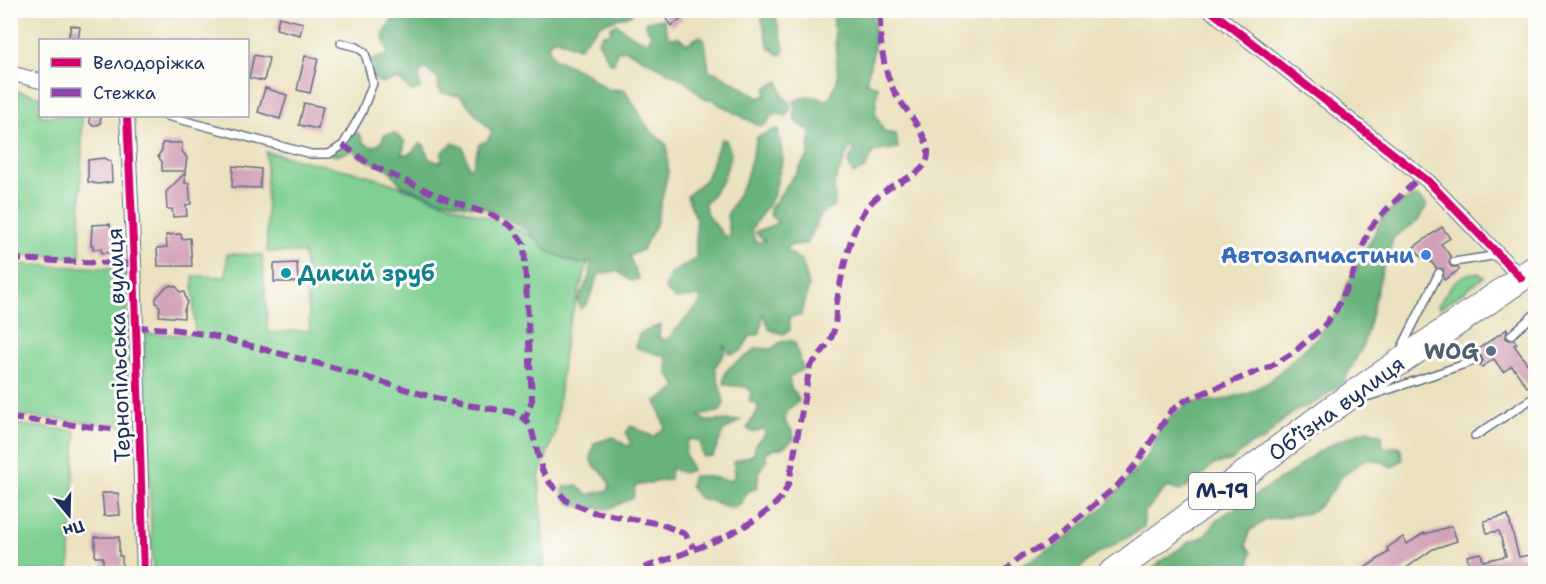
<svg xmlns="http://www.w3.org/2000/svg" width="1546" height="584" viewBox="0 0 1546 584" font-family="'Shantell Sans',sans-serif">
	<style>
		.green { fill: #7fd092; stroke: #4d8078; stroke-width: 1.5 }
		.forest { fill: #67b27c; stroke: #41706d; stroke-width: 1.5 }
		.building { fill: #d2a1b8 }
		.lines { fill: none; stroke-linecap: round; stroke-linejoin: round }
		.lane-casing { stroke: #636d80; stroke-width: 10 }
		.street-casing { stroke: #636d80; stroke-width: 16 }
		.highway-casing { stroke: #636d80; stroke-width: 28 }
		.lane { stroke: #fff; stroke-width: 7 }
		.street { stroke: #fff; stroke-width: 14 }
		.highway { stroke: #fff; stroke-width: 26 }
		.quiet { stroke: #8e44ad; stroke-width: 6; stroke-dasharray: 12 6; stroke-linecap: butt }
		.cycleway-casing { stroke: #fdfcf7; stroke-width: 11 }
		.cycleway { stroke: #d6006c; stroke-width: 8 }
		.shop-dot { fill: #3f7fe0; stroke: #fdfcf7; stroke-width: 2 }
		.culture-dot { fill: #0f9aa8; stroke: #fdfcf7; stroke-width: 2 }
		.service-dot { fill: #5c6f8a; stroke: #fdfcf7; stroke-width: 2 }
		.labels { text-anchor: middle; stroke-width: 6; stroke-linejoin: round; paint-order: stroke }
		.shield { fill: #fdfcf7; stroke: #5f6c8c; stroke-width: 1.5 }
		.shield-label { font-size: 21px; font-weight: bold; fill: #1b2f5e }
		.shop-label { font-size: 22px; font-weight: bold; fill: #366cbe; stroke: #fdfcf7; text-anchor: end }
		.culture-label { font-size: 22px; font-weight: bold; fill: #0d838f; stroke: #fdfcf7; text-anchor: start }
		.street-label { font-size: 22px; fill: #1b2f5e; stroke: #fdfcf7 }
		.service-label { font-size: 22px; font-weight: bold; fill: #4e5e75; stroke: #fdfcf7; text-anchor: end }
	</style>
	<rect width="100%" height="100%" fill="#fdfcf7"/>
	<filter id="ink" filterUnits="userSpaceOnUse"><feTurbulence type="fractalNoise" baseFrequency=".0167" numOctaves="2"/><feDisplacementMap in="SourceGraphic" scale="12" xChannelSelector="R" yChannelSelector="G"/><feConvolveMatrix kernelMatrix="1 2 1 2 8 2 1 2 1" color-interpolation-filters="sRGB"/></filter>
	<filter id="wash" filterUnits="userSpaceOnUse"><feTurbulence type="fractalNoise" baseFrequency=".008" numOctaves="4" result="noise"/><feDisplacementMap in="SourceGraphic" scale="24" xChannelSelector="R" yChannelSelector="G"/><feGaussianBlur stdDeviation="1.35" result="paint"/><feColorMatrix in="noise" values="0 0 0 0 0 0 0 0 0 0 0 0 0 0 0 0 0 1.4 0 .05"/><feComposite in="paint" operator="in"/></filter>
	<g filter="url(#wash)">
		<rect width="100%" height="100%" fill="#eae1be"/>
		<path class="green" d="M11,90L40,96V116H82L80,257L11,255Z
			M266,152L367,175L503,223L588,262L566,334L555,433L539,476L545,573H153L144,334L195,335L193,276L226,277L227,254L262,255L268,333L310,330L304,253L267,252Z
			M11,264L125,269L129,426L11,415Z
			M1471,273H1478L1484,277L1440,308L1438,306C1446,292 1454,278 1471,273Z
			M11,424L76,431L69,573L11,572Z"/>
		<path class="forest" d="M412,11H634L630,15L601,24L578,48L556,38L549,42L548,47L554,59L582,71L607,89L625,90L650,131L667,145L668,172L656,225L642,250L629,256L639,279L631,281L617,271L599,274L587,304L580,309L578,300L590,275L591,262L578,264L547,251L527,230L486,209L438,199L401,185L388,168L362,158L353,150L337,156L329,154L328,149L351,131L360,134L364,143L372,147L381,143L384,135L394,133L405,142L402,155L411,153L419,144L424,145L429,159L438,162L442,161V152L453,143L463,147L469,167L473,166L479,144L487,141L492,132L460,96L442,93L439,89L438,80L425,68L419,75L420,89L412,91L399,79L381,83L368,75L367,70L373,59L388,55L383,36L392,20L411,13Z
			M760,11H774L784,47L783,54L780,55L769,48Z
			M833,11H874V49L866,82L878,86L875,113L884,132L896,134L898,148L873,152L865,169L853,174L848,162L855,149L850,147L834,183L835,205L822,212L808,243L788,246L786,250L802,261L809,286L801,315L789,317L790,330L783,334L770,330L763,314L760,334L750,336L741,351L731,354L723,345L725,352L715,367L724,403L720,411L699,416L705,421L741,420L723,432L713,456L703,457L700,441L691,439L687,441L685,454L692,470L683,473L671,468L670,479L635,486L633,498L608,509L575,506L567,501L563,492L564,487L577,485L587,495L608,490L610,487C605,467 597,473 592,463C589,458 593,449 594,443L614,437L627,446L631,444L626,433L631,426L654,437L665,427L656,401L678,388L667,372V357L635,347L639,334L660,325L659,338L667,340L700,303V296L676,299L665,289L670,274L696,259V218L687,196L706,179L721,139L726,140L731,155L723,180L705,204L706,213L725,237L730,235L727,215L745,182L757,137L778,129L783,159L773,197L751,230L756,242L765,241L755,232L778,223L770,215V209L808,156L811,132L795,121L794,101L808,96L829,100L838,78Z
			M663,19L669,38L679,37L687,44L700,36L705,41L709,71C718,71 750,92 759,98L766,95V88L779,81L783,96L790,103V110L786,116L779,114L771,116L766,124L759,126L718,104L714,99H705L685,81L627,50L617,51L614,63H610L598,41L603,34L610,33L611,27L617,24C627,32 636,41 649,41L651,35L645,24L646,21Z
			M1417,196L1427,205L1418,221L1394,237L1382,271L1368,328L1362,348L1344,381L1317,402L1297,410L1281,422L1263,441L1251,444L1232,460L1213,465L1196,481L1180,491L1167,487L1144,513V527C1120,545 1096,549 1076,573H1017L1019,566L1058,545L1106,505L1149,454L1159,431L1170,417L1190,403L1223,400L1249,392L1269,382L1317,337L1341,307L1347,285L1383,217L1401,202Z
			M790,340L795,343L803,369L789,377L791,389L797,395L799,401L787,410L785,422L793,432L794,439L783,447L765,452L767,461L759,471L757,488L746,492L742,503L733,508L697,497L690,485L693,476C706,474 718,480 731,480L735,475L733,462L754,454L756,443L765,435L764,429L752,432L747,428L757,412L758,405L749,401L751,392L747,387L725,385C718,364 747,361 756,348L771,349L781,342Z
			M1367,430L1382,435L1383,447H1400L1403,460L1392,467L1383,462L1366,459L1340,478L1331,493L1313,512L1266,520L1249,531L1246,546L1251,552L1249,568L1241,573H1148L1161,561L1188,543L1203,537L1218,519L1295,470C1312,452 1343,438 1367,430Z"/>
		<g id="blocks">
			<path class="building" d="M660,10H677L682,19L671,26Z
				M279,17L303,23L300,35L276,29Z
				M71,25L80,27L78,40H68Z
				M254,55L269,58L264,81L249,78Z
				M305,56L318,59L310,93L297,90Z
				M265,88L287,95L280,119L258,112Z
				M304,103L323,107L318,129L299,125Z
				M89,116H101L100,124L93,126L90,123Z
				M162,143H182V151L187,158L185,171H162V162L158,156L162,150Z
				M104,158L111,162L112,182L98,184L88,182V160Z
				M233,166L261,169L260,188L232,187Z
				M185,173V183H189L191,204L186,205L187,216L173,217L172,209H167L166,192Z
				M110,224L115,252L102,253L101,249H93V245H91L92,225Z
				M1442,227L1450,238L1441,244L1451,257L1449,263L1451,267H1458L1459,270L1444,280L1443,269L1436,268L1426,255L1422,258L1414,247Z
				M181,234L182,239L190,238L192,266H158L157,248L167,247L166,235Z
				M297,263L298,282H274V264Z
				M171,285L177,287L180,292H184L187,302L184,310V318L159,316L160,307L156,303V298L165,288Z
				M1507,329L1506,338L1510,340H1514L1517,344L1514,345L1536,376V380L1527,387L1512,366L1503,372L1494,359L1482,367L1480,365L1483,361L1481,356L1473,355L1472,353Z
				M102,493H118L120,515L104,516Z
				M1508,515L1519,557L1536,554V573H1471L1467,556L1481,553L1483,561L1506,556L1499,531L1487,533L1484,521Z
				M1452,526L1457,541L1433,549L1402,571L1396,573H1357L1389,552L1387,548L1403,537L1407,544L1424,533L1425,534Z
				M95,537H119V556H122V566H103V557H95Z"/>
		</g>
	</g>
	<g filter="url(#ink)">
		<use href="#blocks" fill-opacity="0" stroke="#636d80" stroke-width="1.5"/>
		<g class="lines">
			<g class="lane-casing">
				<path id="lane" d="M167,116L311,154H329L343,145L361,114L373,83L365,53L357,47L341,43
					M1454,262L1499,255
					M1511,335L1536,313
					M1400,351L1439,273
					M1370,396L1477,360
					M1475,436L1536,396"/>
			</g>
			<g class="street-casing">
				<path id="street" d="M1210,10L1429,182L1521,278
					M10,73L40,81
					M127,116L134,264L144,574"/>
			</g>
			<g class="highway-casing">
				<path id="highway" d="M1111,574L1333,408L1536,268"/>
			</g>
			<use href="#lane" class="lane"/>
			<use href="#street" class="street"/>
			<use href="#highway" class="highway"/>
			<path class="quiet" d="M343,145L372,166L450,201L495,216L512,227L524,244L532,400L525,419
				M10,259L134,264
				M136,327L172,329L209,335L339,369L428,396L460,404L512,412L525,419L531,427L542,470L550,483L567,501L593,512L661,524L685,534L694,548
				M10,418L139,432
				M10,571L29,574
				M627,574C672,557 748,535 780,499C784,495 786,488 789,483L810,366C818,357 829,345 833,333C837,323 835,311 837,301C842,274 848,242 860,218C867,204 880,194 892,186C907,177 930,172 928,150C926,133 906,110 896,95C883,71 878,37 881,10
				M1002,574L1022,556L1046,545L1119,484L1136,464L1171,411L1186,400L1271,366L1294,352L1323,327L1336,310L1351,279L1369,230L1380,216L1421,176"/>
			<g class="cycleway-casing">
				<path id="cycleway" d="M1210,10L1429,182L1521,278
					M127,116L134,264L144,574"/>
			</g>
			<use href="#cycleway" class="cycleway"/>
		</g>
	</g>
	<circle class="shop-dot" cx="1426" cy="255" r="6"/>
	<circle class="culture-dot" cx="286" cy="273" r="6"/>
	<circle class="service-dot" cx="1491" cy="351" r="6"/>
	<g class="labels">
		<rect class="shield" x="1189" y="473" width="66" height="36" rx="4.5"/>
		<g class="shield-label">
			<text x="1222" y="498">М-19</text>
		</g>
		<g class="shop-label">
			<text x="1414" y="263">Автозапчастини</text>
		</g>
		<g class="culture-label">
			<text x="298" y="281">Дикий зруб</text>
		</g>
		<g class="street-label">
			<text transform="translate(118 345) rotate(-92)" y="8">Тернопільська вулиця</text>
			<text transform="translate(1336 408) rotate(-36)" y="8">Обʼїзна вулиця</text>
		</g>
		<g class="service-label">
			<text x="1479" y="359">WOG</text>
		</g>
	</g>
	<rect width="1546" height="584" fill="none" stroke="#fdfcf7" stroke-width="36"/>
	<rect x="39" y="39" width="210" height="78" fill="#fdfcf7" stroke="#a3aaba" stroke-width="1.5"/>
	<rect x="51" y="58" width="30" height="9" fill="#d6006c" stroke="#a3aaba" stroke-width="1.5"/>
	<text x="93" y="69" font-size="18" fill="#1b2f5e">Велодоріжка</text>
	<rect x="51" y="88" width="30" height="9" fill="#8e44ad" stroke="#a3aaba" stroke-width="1.5"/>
	<text x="93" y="99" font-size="18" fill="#1b2f5e">Стежка</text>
	<g transform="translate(69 515) rotate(161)" stroke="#fdfcf7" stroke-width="4.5" paint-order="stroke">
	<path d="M0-4.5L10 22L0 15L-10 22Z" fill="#1b2f5e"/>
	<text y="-9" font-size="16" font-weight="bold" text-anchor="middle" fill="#1b2f5e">Пн</text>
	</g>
</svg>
